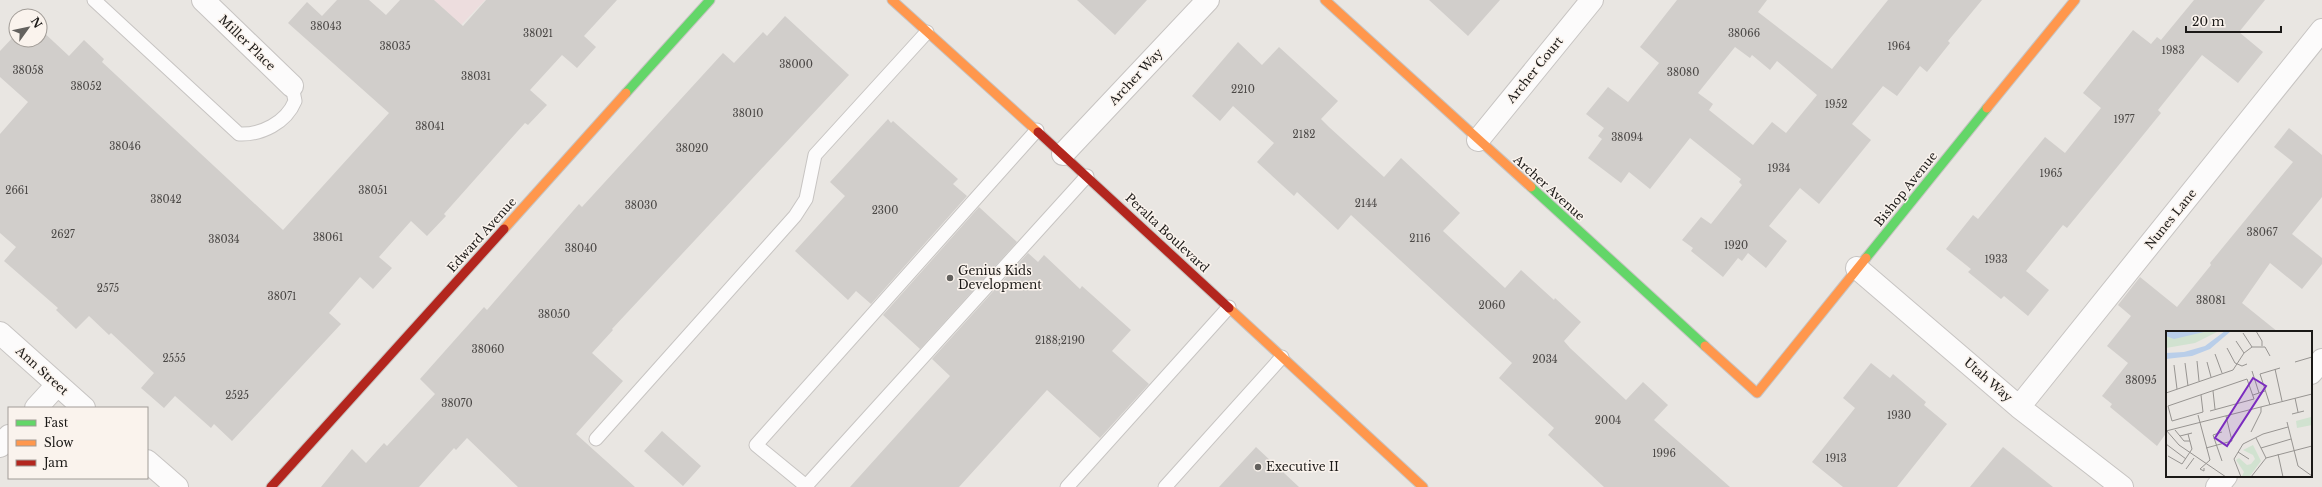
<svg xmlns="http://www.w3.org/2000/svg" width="2322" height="487" viewBox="0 0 2322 487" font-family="'Libre Baskerville',serif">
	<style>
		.commercial { fill: #edddde }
		.building { fill: #d1cecb; fill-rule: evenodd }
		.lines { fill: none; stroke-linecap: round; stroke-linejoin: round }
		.lane-casing { stroke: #c7c4c2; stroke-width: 15 }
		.street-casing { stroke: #c7c4c2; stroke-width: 24 }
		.fast-casing { stroke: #c7c4c2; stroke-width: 11 }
		.slow-casing { stroke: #c7c4c2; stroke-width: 11 }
		.jam-casing { stroke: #c7c4c2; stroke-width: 11 }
		.lane { stroke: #fcfbfb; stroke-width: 13 }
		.street { stroke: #fcfbfb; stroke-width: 22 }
		.fast { stroke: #63d668; stroke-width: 9 }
		.slow { stroke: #ff974d; stroke-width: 9 }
		.jam { stroke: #b3261e; stroke-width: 9 }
		.poi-dot { fill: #63615e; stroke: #faf3ed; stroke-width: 1.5 }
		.labels { text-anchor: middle; stroke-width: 3; stroke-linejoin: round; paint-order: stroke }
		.number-label { font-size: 10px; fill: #4a4745 }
		.street-label { font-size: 12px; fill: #1b1917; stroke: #faf3ed }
		.poi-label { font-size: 12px; fill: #1b1917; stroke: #faf3ed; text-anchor: start }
		.inset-road { fill: none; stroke: #979491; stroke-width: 1 }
		.view { fill: #7b2cbf; fill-opacity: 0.15; stroke: #7b2cbf; stroke-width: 2 }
		.inset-edge { fill: none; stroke: #1b1917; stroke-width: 2 }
	</style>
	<rect width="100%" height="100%" fill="#e9e6e2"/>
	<path class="commercial" d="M434,0H485L461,25Z"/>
	<path class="building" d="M337,0H369L386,15L400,0H434L463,26L486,0H617L584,36L596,47L577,68L562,55L530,90L547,105L528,125L525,123L444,214L446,216L427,236L411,221L379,257L392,268L373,289L360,277L329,313L341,324L232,441L214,424L211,428L175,396L164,408L141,388L154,373L111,333L109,335L89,316L76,329L56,310L58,308L4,261L16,247L0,233V134L28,102L0,77V51L16,34V40H40V29L69,56L84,40L104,59L102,62L283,230L389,113L288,23L307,2L322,16Z
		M1077,0H1147L1115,35Z
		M1429,0H1500L1468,36Z
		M1677,0H1767L1758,12L1832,69L1888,0H1982L1948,41L1950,43L1927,72L1920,66L1897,96L1883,86L1852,124L1871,140L1819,204L1800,188L1769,226L1787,241L1766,268L1748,253L1742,261L1738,258L1723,277L1691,251L1693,248L1682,240L1701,217L1711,224L1742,185L1739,182L1741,179L1690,138L1650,189L1629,172L1621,183L1588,158L1602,139L1598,136L1604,128L1586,114L1608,87L1628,102L1659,63L1640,47ZM1735,47L1750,58L1752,55L1770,70L1777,61L1817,95L1786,133L1772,122L1753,145L1709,110L1713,104L1698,93Z
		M2194,0H2265L2239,32L2263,52L2238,83L2202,55L2158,110L2161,113L2118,166L2067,228L2063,225L2026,271L2049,290L2028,316L2004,296L2001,299L1968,272L1971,269L1946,249L1973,215L1978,219L2045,137L2065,153L2101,108L2083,93L2133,30L2151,44L2157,37L2161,40Z
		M785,16L849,75L612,329L613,330L592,353L623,381L576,434L635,487H518L467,438L456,450L454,448L419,487H321L352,449L366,463L384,443L387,446L435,394L420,379L484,307L487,310L579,204L582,207L723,53L734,63L763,32L767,36Z
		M1238,42L1262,65L1279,47L1338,101L1321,119L1329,127L1384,177L1401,158L1460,213L1443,231L1505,288L1521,270L1554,300L1555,298L1581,322L1564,341L1570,348L1626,400L1643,382L1668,405L1654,420L1730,487H1604L1548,435L1554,428L1499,378L1512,363L1351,215L1338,230L1297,192L1294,196L1257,162L1274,143L1233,106L1220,121L1192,96Z
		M888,119L891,123L893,121L958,179L953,184L967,196L871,304L856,291L848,300L795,251L845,196L830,182Z
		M2289,128L2322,155V197L2292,234L2322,258V264L2302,289L2270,263L2242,303L2278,332H2167V432L2157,446L2110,407L2112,404L2102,396L2128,363L2107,346L2131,316L2118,305L2140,277L2177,307L2211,265L2210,263L2293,162L2274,147Z
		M979,207L1017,242L920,349L883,315Z
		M1028,253L1038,262L1044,255L1080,289L1082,286L1131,330L1112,351L1149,384L1100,438L1047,390L959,487H850L950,376L932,359Z
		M1871,363L1890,378L1893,374L1926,402L1924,405L1947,424L1897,487H1843L1812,462L1855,408L1843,398Z
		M662,431L701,466L683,486L644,451Z
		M1256,447L1299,487H1219Z
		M2003,447L2053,487H1970Z"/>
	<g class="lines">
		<g class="lane-casing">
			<path id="lane" d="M94,0L239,134C261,135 286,123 295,101L292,86
				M1037,130L756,445L806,486L1087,176
				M596,439L795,216L806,199L815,155L927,32
				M1067,487L1229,307
				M1165,487L1282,357"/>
		</g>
		<g class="street-casing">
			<path id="street" d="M203,0L292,86
				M1478,140L1592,0
				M1063,154L1208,0
				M1857,268L2019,407L2122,487
				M0,333L84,408
				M2311,373L2322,360
				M2019,407L2322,30
				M36,408L57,385
				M0,446L9,436
				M147,461L177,487
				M2217,487L2226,476"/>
		</g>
		<g class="fast-casing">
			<path id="fast" d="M626,93L710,0
				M1531,187L1705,346
				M1866,258L1987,108"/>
		</g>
		<g class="slow-casing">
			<path id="slow" d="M892,0L1038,132
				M1325,0L1531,187
				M1987,108L2075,0
				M504,229L626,93
				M1229,308L1423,487
				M1705,346L1757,393L1866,258"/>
		</g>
		<g class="jam-casing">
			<path id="jam" d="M1038,132L1229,308
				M271,487L504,229"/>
		</g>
		<use href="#lane" class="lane"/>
		<use href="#street" class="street"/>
		<use href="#fast" class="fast"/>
		<use href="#slow" class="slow"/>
		<use href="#jam" class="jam"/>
	</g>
	<g class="poi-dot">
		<circle cx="950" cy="278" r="4"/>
		<circle cx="1258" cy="467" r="4"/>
	</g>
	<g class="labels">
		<g class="number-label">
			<text x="326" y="30">38043</text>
			<text x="538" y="37">38021</text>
			<text x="1744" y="37">38066</text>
			<text x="395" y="50">38035</text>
			<text x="1899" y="50">1964</text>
			<text x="2173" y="54">1983</text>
			<text x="796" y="68">38000</text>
			<text x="28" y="74">38058</text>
			<text x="1683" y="76">38080</text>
			<text x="476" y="80">38031</text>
			<text x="86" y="90">38052</text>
			<text x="1243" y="93">2210</text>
			<text x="1836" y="108">1952</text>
			<text x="748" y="117">38010</text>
			<text x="2124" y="123">1977</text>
			<text x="430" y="130">38041</text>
			<text x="1304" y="138">2182</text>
			<text x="1627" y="141">38094</text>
			<text x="125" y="150">38046</text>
			<text x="692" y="152">38020</text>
			<text x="1779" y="172">1934</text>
			<text x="2051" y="177">1965</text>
			<text x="17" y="194">2661</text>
			<text x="373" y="194">38051</text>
			<text x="166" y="203">38042</text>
			<text x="1366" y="207">2144</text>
			<text x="641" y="209">38030</text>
			<text x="885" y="214">2300</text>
			<text x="2262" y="236">38067</text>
			<text x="63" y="238">2627</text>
			<text x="328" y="241">38061</text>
			<text x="1420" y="242">2116</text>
			<text x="224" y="243">38034</text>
			<text x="1736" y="249">1920</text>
			<text x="581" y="252">38040</text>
			<text x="1996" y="263">1933</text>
			<text x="108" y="292">2575</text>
			<text x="282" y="300">38071</text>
			<text x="2211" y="304">38081</text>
			<text x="1492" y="309">2060</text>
			<text x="554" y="318">38050</text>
			<text x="1060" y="344">2188;2190</text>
			<text x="488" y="353">38060</text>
			<text x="174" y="362">2555</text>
			<text x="1545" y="363">2034</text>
			<text x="2141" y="384">38095</text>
			<text x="237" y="399">2525</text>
			<text x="457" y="407">38070</text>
			<text x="1899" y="419">1930</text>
			<text x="1608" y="424">2004</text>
			<text x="1664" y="457">1996</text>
			<text x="1836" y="462">1913</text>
		</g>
		<g class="street-label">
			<text transform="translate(247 43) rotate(44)" y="4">Miller Place</text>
			<text transform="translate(1535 70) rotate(-51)" y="4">Archer Court</text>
			<text transform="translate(1136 77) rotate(-47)" y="4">Archer Way</text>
			<text transform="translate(1549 188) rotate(42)" y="4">Archer Avenue</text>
			<text transform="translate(1906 189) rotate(-51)" y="4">Bishop Avenue</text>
			<text transform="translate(2171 219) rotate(-51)" y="4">Nunes Lane</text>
			<text transform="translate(1167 233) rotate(43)" y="4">Peralta Boulevard</text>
			<text transform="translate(482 235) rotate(-48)" y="4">Edward Avenue</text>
			<text transform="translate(42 371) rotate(42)" y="4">Ann Street</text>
			<text transform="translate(1988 380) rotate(41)" y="4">Utah Way</text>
		</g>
		<g class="poi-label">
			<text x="958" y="275">Genius Kids<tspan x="958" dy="14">Development</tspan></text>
			<text x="1266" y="471">Executive II</text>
		</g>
	</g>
	<g transform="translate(2166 331)">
		<rect width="146" height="146" fill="#e9e6e2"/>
		<path d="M0,0H53L29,12L0,17ZM145,86L146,94L131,97L130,90ZM87,114L95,130L84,145H76L78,141L70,129L73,127L81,134L85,133L89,128L87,124L77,119Z" fill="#d1e2d0"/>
		<path d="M0,0H37L38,1L8,8L0,5ZM59,0H65L44,18L26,25L0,28V22L18,21L39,15Z" fill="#b9cee9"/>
		<path class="inset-road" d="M90,0L96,10V15M77,2L86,16M70,10L78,22M61,17L69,32L76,35L81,33M49,23L56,42M31,30L33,50M41,31L45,46M129,31L146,26M19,32L22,55M8,34L11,58M109,38L116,70M86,40L93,62M47,60L49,78M0,62L67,39L78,22L86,16H99L104,25M35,64L37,81L6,90L2,75L81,48L88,68L44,80M87,64L99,60M129,67L132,81M104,74L94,43L114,37M126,83L138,80M32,84L44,129L34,138L38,140V137M121,91L132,135L146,145M0,99L13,114L60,146M9,99L18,110H24M0,100L146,63M56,101L47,104L56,130M85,101L95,81V76M14,105L26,102M90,107L100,127M0,113L20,128M40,117L66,110L60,85M95,117L125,108M72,121L83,128M112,123L117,146M2,125L16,133L26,118L22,103M20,138L28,127M75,146L68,128L77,113L97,103L122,96M85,146L100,127L146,115"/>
		<path class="view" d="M87,47L100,55L61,115L49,107Z"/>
		<rect width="146" height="146" class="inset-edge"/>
	</g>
	<rect x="8" y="407" width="140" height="72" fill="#faf3ed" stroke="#a19c97"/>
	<rect x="16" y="420" width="20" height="6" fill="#63d668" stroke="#a19c97"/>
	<text x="44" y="427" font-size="12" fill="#1b1917">Fast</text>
	<rect x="16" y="440" width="20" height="6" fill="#ff974d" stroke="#a19c97"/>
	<text x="44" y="447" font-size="12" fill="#1b1917">Slow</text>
	<rect x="16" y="460" width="20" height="6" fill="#b3261e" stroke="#a19c97"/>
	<text x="44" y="467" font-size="12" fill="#1b1917">Jam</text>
	<g transform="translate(28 28) rotate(57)"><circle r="19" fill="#faf3ed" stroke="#a19c97"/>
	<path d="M0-3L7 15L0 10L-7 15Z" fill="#63615e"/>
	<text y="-6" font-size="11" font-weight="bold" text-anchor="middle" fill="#1b1917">N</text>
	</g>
	<path d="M2186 26v6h95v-6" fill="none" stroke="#1b1917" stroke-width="2"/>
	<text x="2192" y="26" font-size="12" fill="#1b1917" stroke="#faf3ed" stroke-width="3" paint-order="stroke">20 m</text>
</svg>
